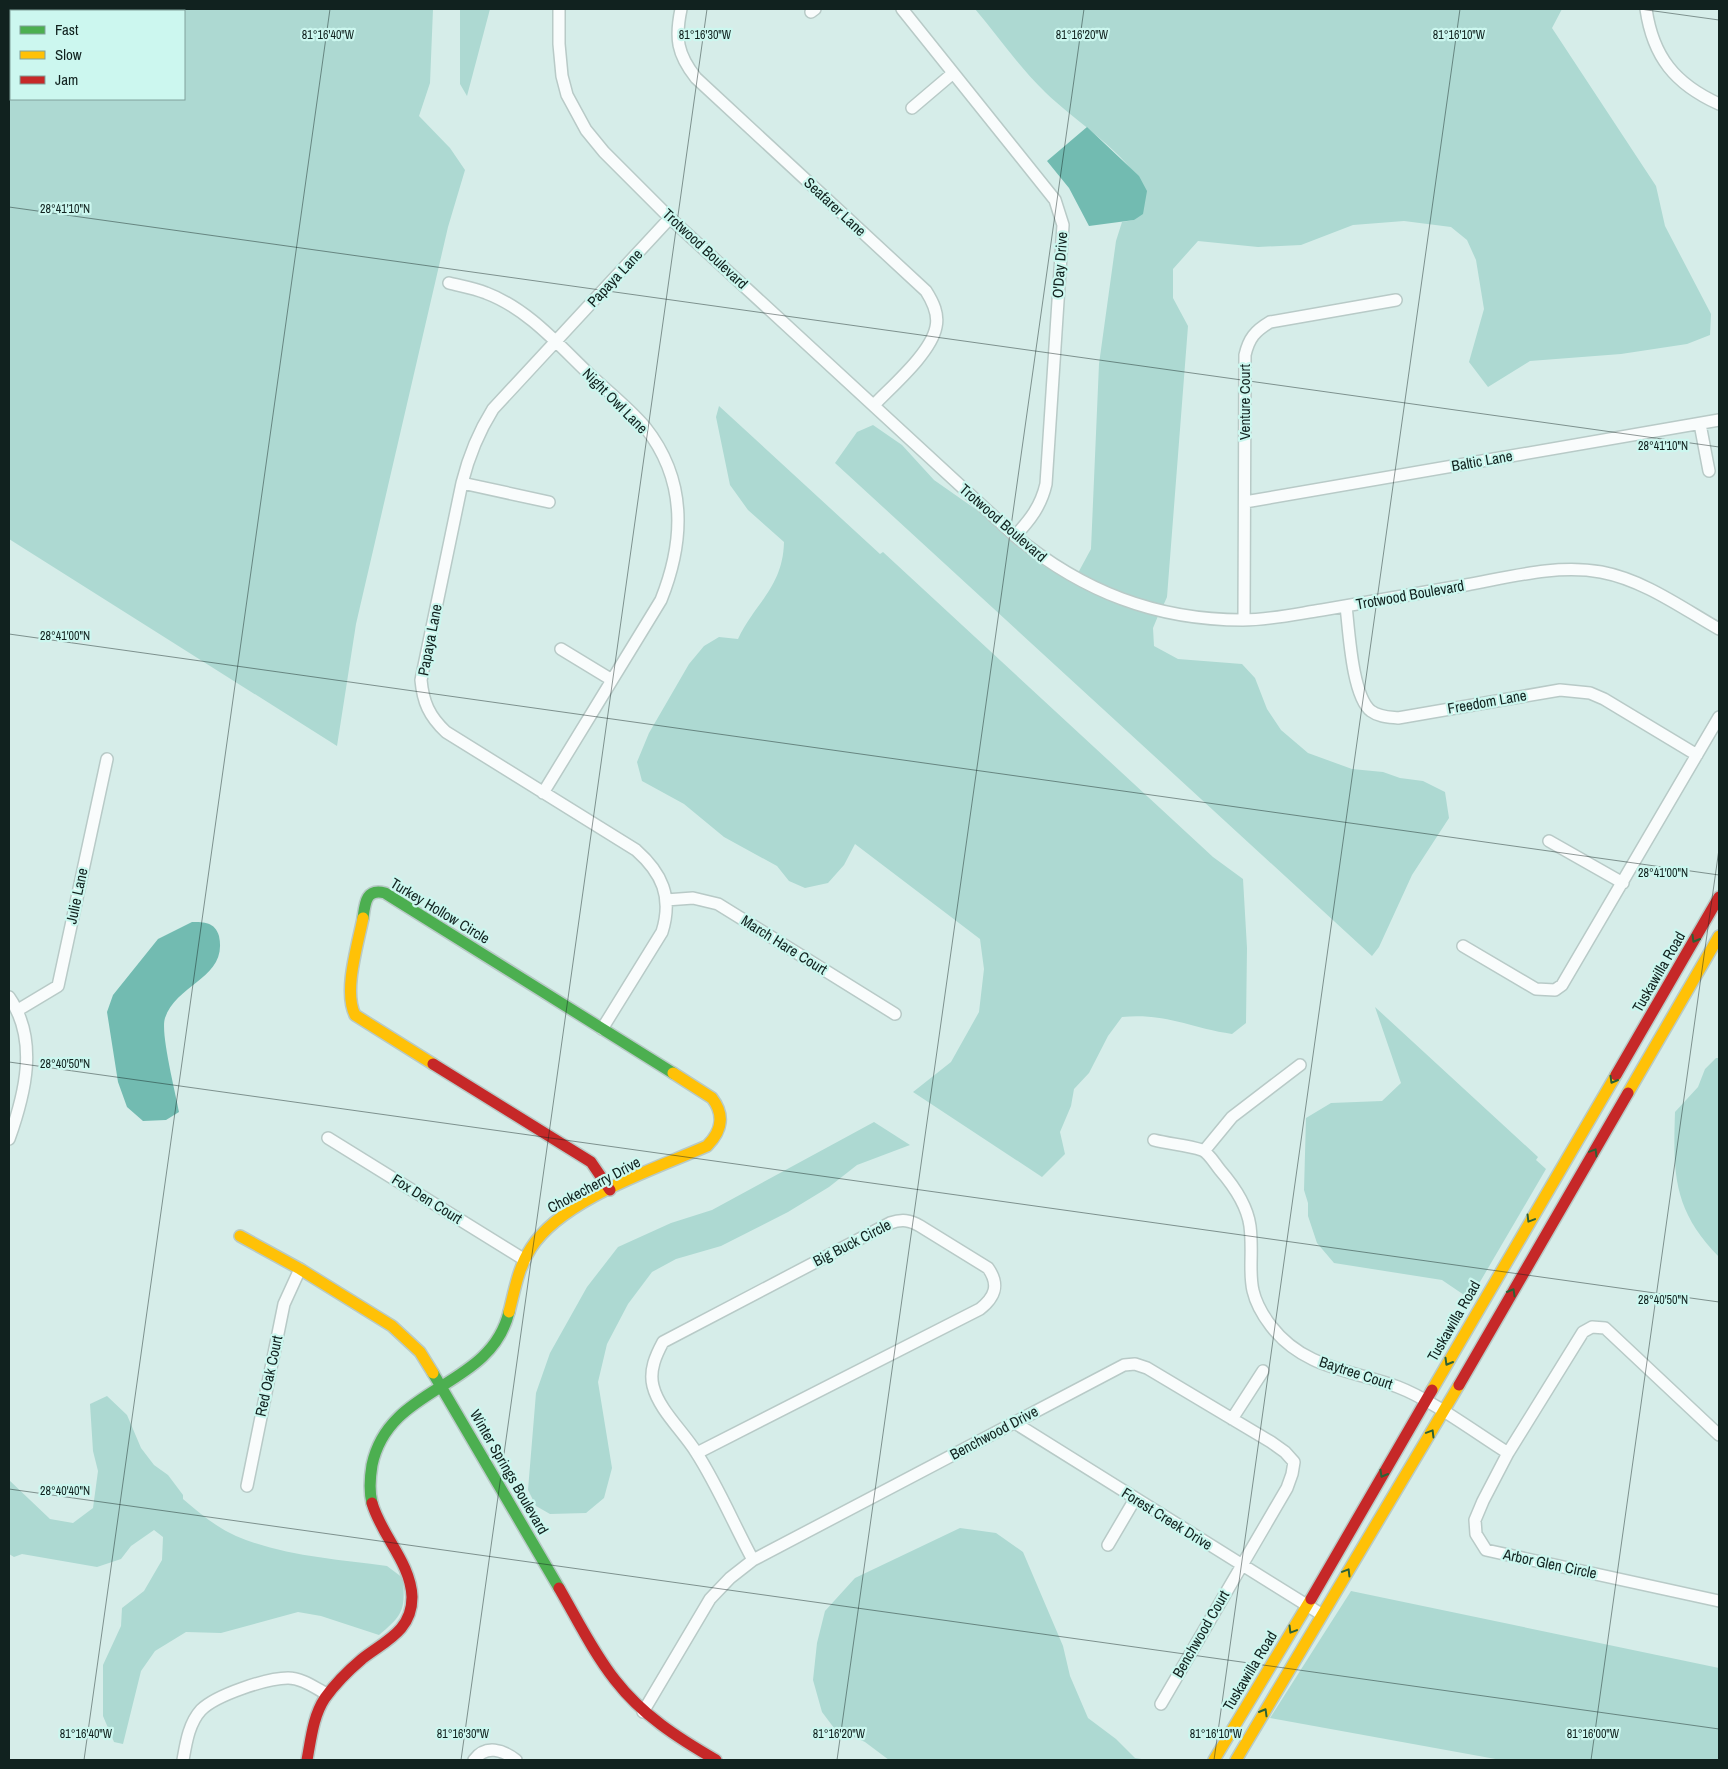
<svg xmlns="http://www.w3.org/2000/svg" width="1728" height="1769" viewBox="0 0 1728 1769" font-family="'Archivo Narrow',sans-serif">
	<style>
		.green { fill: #add9d2; fill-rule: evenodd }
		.water { fill: #72bbb1 }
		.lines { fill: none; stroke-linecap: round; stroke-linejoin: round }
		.street-casing { stroke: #b8cac7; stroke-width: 14 }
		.fast-casing { stroke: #b8cac7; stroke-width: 14 }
		.slow-casing { stroke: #b8cac7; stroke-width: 14 }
		.jam-casing { stroke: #b8cac7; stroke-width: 14 }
		.street { stroke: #f9fcfc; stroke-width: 11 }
		.fast { stroke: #4caf50; stroke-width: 11 }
		.slow { stroke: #ffc107; stroke-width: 11 }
		.jam { stroke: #c62828; stroke-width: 11 }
		.oneway { stroke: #2c6135 }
		.ticks { fill: none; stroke: #11221f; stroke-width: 1; stroke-opacity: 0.45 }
		.labels { text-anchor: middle; stroke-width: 4.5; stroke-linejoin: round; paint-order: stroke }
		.street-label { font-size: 15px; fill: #11221f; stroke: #ccf7ef }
		.ticks-label { font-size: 12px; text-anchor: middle; fill: #11221f; stroke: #ccf7ef; stroke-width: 4.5; stroke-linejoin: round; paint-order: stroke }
	</style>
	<rect width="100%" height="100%" fill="#d6ede9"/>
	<path class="green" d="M9,9H433L430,83L419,116L450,148L465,170L448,227L356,624L337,746L9,539ZM11,11H184V99H11Z
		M460,9H490L467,96L460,84Z
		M975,9H1562L1552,28L1656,186L1665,226L1711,314L1710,335L1687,344L1621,354L1530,361L1488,387L1469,362L1484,309L1476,260L1467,240L1451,227L1404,221L1353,225L1301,245L1258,247L1198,241L1173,269V298L1188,326L1167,597L1163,606C1133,598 1105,589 1078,573L1091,549L1099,364L1116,241L1122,222L1134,220L1146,191C1126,152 1076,122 1045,92C1019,67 998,36 975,9Z
		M719,406L880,554L883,552L1213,857L1243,879L1247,948L1246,1023L1232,1034C1190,1028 1167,1013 1122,1017L1108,1036L1089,1073L1074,1089L1071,1106L1060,1132L1065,1154L1042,1177L913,1092L951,1062L979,1012L984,969L980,939L855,844L844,865L828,883L805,888L789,881L777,866L724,837L684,804L642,781L637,762L649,733L689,664L704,646L719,637L738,639C755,603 783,587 784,542L748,510L730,485L716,417Z
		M873,425L902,445L934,480L984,515L1014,543L1044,566L1086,590L1128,608L1158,616L1153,628L1154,646L1178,659L1242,664L1255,678L1267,709L1281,730L1308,753L1352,769L1383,772L1400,778L1423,781L1445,792L1449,818L1412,875L1379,947L1372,956L835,463L857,432Z
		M1375,1007L1538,1157L1536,1160L1546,1169L1470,1299L1442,1280L1334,1263L1317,1243L1308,1216V1203L1304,1190L1306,1118L1331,1103L1382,1101L1401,1083Z
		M1716,1058H1719V1257C1673,1210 1673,1174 1675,1112L1698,1087L1705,1069Z
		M874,1122L910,1145L857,1165L829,1187L788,1212L721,1246L676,1259L652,1272L628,1304L607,1344L598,1382L612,1468L604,1498L586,1513L550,1514L536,1506L528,1490L536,1393L550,1353L587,1287L618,1247L671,1223L712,1210Z
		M107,1396L127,1415L141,1448L154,1465L168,1475L183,1495V1499C199,1513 216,1527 236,1536C283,1556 336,1559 387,1566L403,1578C405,1610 404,1614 379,1635L321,1616L298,1612L221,1633L186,1632L155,1651L141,1671L123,1744L114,1742L103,1716V1665L121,1626L122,1608L144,1591L162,1560L163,1537L154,1530L131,1546L121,1559L97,1567L22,1554L14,1557L9,1554V1480L50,1519L73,1523L93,1508L98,1471L93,1451L90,1404Z
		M960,1528L996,1533L1023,1552L1063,1646L1070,1676L1088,1718L1116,1739L1135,1758L1148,1760H889L865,1742L834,1728L822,1712L813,1680L817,1643L825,1611L855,1578Z
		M1351,1591L1719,1668V1760H1501L1270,1718Z"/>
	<path class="water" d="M1087,127L1139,176L1147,191L1143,214L1134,220L1089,226L1069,188L1047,161Z
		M192,922C204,922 215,922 219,936C228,978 177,983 165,1018C160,1033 176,1094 179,1112L166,1120L143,1121L127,1107L118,1082L107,1012L113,995L158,939Z"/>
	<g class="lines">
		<g class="street-casing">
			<path id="street" d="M559,9V44L562,76L567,95L586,130L604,152L670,218L1015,536C1082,591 1155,620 1243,620C1269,620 1296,614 1322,610C1370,602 1418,593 1466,585C1510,577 1557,564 1601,572C1644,580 1682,608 1719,629
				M681,9C675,38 677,54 696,78L926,291C933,302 939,314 936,327C931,353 892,386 874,405
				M902,9L1055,200L1063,225L1046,484C1041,506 1030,520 1015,536
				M1646,9C1653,57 1675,84 1719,104
				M811,12L815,9
				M912,108L952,74
				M449,283C461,286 474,288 486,293C526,308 556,342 587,372C606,390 628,407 645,427C687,480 685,540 661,600L543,793
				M1700,424L1709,471
				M462,483L549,502
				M1245,502L1719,420
				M1346,606C1349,631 1352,696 1371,711C1379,717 1389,717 1398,718L1560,690L1590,693L1604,699L1697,755
				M1244,620L1245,355C1249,338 1255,331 1270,322L1396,300
				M561,649L612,680
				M1549,841L1623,883
				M666,900L693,898L718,904L895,1014
				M1463,946L1536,989L1555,990L1562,985L1719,717
				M9,997C39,1040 25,1094 9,1139
				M18,1010L58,986L107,759
				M602,1029L662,932C673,897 662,873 636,850L446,732C429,716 423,702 421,680L462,483C469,455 478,433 493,409L670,218
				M328,1138L525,1260
				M1154,1140C1169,1144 1187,1145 1202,1150C1209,1153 1215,1164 1220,1170C1233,1185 1247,1204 1250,1226C1255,1268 1241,1287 1271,1326C1304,1369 1352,1370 1398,1387C1432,1400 1476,1433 1508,1453
				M1204,1151L1232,1117L1300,1065
				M1232,1419L1263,1371
				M1015,1423L1321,1614
				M1719,1435L1605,1328L1592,1327L1583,1332L1508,1453L1483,1501L1475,1520L1476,1534L1486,1550L1719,1601
				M697,1453L980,1309C995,1297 1000,1285 988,1268L920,1226C910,1220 902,1219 890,1223L663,1342C656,1355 649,1370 653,1386C659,1410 683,1431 696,1452C718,1486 734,1525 753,1560
				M247,1486L284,1304L300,1269
				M1108,1545L1135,1499
				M643,1712L710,1599L730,1578L753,1560L1124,1365L1135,1364L1147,1368L1271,1442L1285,1452L1294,1462L1292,1474L1287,1488L1161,1704
				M183,1760C186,1743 189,1723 201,1710C216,1695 267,1678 288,1678C302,1678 315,1688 327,1694
				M474,1760C486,1744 503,1750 516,1760"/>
		</g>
		<g class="fast-casing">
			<path id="fast" d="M363,918C365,903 366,888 385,893L673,1073
				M433,1373L559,1588
				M372,1503C369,1491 370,1477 372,1465C389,1384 490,1390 509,1312"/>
		</g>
		<g class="slow-casing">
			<path id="slow" d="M363,918C358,944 343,991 355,1015L433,1064
				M1628,1093L1719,936
				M240,1236L300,1269L392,1326L420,1352L433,1373
				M509,1312C515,1289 518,1268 531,1248C562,1199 655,1169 707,1146C722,1131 725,1115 712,1098L673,1073
				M1432,1390L1616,1075
				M1214,1760L1311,1599
				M1236,1760L1459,1385"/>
		</g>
		<g class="jam-casing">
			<path id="jam" d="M433,1064L591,1162L610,1190
				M1616,1075L1719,897
				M1459,1385L1628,1093
				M559,1588C577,1619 593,1652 615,1680C642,1715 678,1738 716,1760
				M1311,1599L1432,1390
				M307,1760C311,1739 313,1716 325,1698C335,1684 349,1670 362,1659C385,1641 412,1631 412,1597C411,1563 381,1535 372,1503"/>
		</g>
		<use href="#street" class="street"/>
		<use href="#fast" class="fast"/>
		<use href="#slow" class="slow"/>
		<use href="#jam" class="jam"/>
	</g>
	<defs><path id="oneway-chevron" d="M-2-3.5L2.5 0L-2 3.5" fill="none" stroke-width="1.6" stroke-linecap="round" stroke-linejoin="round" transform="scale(1.25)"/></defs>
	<g class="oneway">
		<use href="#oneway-chevron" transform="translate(1695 939) rotate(120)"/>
		<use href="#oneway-chevron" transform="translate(1613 1080) rotate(120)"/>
		<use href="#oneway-chevron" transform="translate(1594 1152) rotate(-59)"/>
		<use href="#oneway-chevron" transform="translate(1530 1219) rotate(121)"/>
		<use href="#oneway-chevron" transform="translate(1512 1292) rotate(-60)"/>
		<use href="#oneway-chevron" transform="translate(1448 1362) rotate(120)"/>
		<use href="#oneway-chevron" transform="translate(1431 1433) rotate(-59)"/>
		<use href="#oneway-chevron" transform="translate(1383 1474) rotate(120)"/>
		<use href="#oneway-chevron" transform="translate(1347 1572) rotate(-59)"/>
		<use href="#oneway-chevron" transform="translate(1292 1630) rotate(121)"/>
		<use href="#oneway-chevron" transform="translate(1264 1712) rotate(-60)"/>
	</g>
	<path class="ticks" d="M1640,9L1719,20M9,207L1719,447M9,634L1719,875M9,1062L1719,1302M9,1489L1719,1729M84,1760L330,9M461,1760L707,9M837,1760L1084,9M1214,1760L1460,9M1591,1760L1719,849"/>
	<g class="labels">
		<g class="street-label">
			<text transform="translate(835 207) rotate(43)" y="5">Seafarer Lane</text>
			<text transform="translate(705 249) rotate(43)" y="5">Trotwood Boulevard</text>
			<text transform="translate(1060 265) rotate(-86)" y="5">O'Day Drive</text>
			<text transform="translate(615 278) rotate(-47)" y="5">Papaya Lane</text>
			<text transform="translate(615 401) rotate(45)" y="5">Night Owl Lane</text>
			<text transform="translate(1245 402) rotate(-90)" y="5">Venture Court</text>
			<text transform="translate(1482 461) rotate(-10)" y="5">Baltic Lane</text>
			<text transform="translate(1003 523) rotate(41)" y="5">Trotwood Boulevard</text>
			<text transform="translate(1410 595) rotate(-10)" y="5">Trotwood Boulevard</text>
			<text transform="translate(430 640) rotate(-79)" y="5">Papaya Lane</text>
			<text transform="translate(1487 702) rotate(-10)" y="5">Freedom Lane</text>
			<text transform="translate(77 896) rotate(-78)" y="5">Julie Lane</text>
			<text transform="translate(440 911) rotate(31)" y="5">Turkey Hollow Circle</text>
			<text transform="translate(784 945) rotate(32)" y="5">March Hare Court</text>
			<text transform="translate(1659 972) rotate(-60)" y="5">Tuskawilla Road</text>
			<text transform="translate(594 1185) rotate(-28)" y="5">Chokecherry Drive</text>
			<text transform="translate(427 1199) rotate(32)" y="5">Fox Den Court</text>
			<text transform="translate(852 1243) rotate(-27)" y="5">Big Buck Circle</text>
			<text transform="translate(1454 1321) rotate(-60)" y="5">Tuskawilla Road</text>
			<text transform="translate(1356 1373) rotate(18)" y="5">Baytree Court</text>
			<text transform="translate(269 1376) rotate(-78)" y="5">Red Oak Court</text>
			<text transform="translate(994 1433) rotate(-28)" y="5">Benchwood Drive</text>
			<text transform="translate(509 1472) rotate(60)" y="5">Winter Springs Boulevard</text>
			<text transform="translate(1167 1519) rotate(32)" y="5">Forest Creek Drive</text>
			<text transform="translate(1550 1564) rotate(12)" y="5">Arbor Glen Circle</text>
			<text transform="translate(1201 1634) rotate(-60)" y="5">Benchwood Court</text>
			<text transform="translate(1250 1671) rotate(-59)" y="5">Tuskawilla Road</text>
		</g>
	</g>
	<g class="ticks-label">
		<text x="328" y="39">81°16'40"W</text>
		<text x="705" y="39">81°16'30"W</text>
		<text x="1082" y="39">81°16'20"W</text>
		<text x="1459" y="39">81°16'10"W</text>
		<text x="65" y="213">28°41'10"N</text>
		<text x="1663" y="450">28°41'10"N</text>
		<text x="65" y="640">28°41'00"N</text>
		<text x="1663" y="877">28°41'00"N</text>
		<text x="65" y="1068">28°40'50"N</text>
		<text x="1663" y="1304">28°40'50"N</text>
		<text x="65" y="1495">28°40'40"N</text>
		<text x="86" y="1738">81°16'40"W</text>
		<text x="463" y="1738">81°16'30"W</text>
		<text x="839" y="1738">81°16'20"W</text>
		<text x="1216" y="1738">81°16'10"W</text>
		<text x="1593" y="1738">81°16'00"W</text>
	</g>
	<rect width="1728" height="1769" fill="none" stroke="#11221f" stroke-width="20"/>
	<rect x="10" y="10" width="175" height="90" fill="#ccf7ef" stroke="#81a29c"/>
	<rect x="20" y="26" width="25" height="8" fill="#4caf50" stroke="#81a29c"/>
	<text x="55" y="35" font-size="15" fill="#11221f">Fast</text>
	<rect x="20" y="51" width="25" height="8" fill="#ffc107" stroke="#81a29c"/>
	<text x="55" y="60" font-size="15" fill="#11221f">Slow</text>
	<rect x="20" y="76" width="25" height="8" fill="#c62828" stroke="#81a29c"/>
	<text x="55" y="85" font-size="15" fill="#11221f">Jam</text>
</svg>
